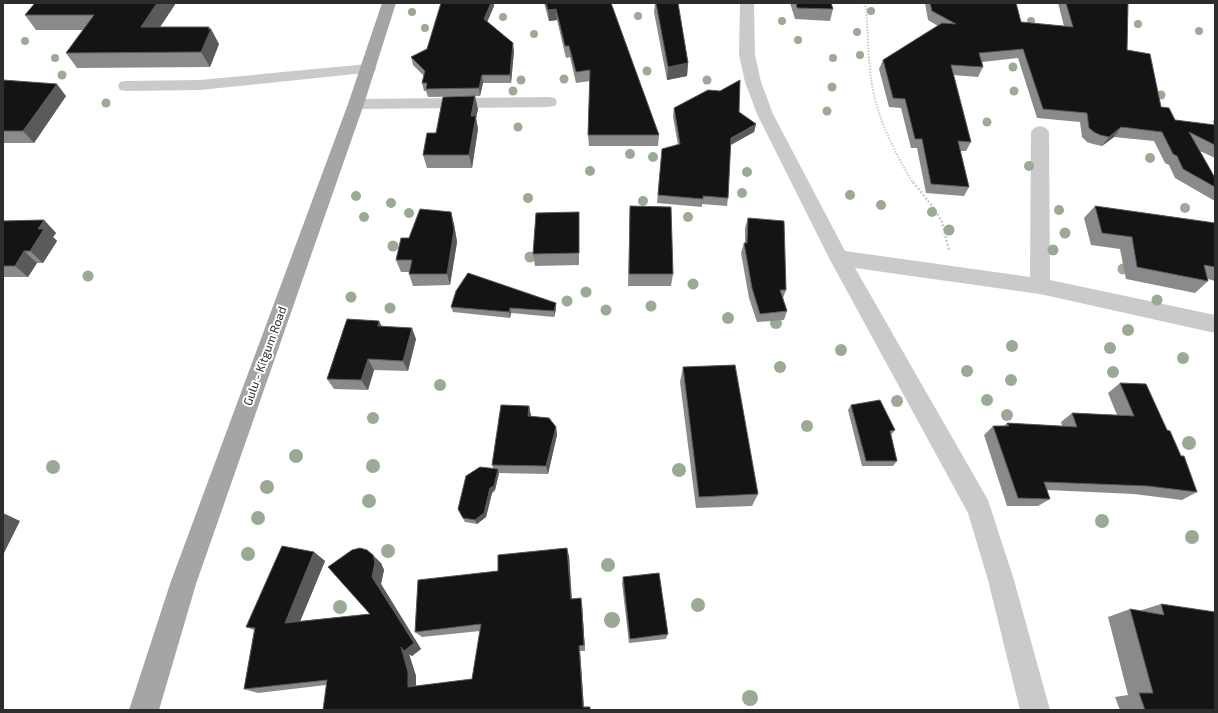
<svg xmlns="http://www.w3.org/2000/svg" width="1218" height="713" viewBox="0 0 1218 713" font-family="'Exo 2',sans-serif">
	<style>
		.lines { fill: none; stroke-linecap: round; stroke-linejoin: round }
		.path-far1 { stroke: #cacaca; stroke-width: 2; stroke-dasharray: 1.5 1.5; stroke-linecap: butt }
		.path { stroke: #cacaca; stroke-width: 2.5; stroke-dasharray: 2 2; stroke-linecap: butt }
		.minor { fill: #cacaca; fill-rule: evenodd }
		.major { fill: #a5a5a5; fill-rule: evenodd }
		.tree { fill: #9baa95 }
		.wall { fill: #8a8a8a }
		.shaded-wall { fill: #5a5a5a }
		.building { fill: #141414; stroke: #5a5a5a }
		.labels { text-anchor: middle; stroke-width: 4; stroke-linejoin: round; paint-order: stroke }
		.street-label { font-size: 12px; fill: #2d2d2d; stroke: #fff }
	</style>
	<rect width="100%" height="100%" fill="#fff"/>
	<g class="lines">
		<path class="path-far1" d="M864,3L866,8C868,33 868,60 872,85C878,120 895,153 913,183"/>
		<path class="path" d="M913,182L933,207L942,222L949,250"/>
		<path class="minor" d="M740,3H754L755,55L761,82L773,114L845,251L1030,277L1031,132L1034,128L1040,126L1046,128L1049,132L1050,280L1215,315V333L1040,294L855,268L988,500L1014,580L1050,710H1020L988,580L968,513L829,258L757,114L745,82L739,55Z
			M368,64L374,66L376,69L374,72L200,90L126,91L120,90L118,86L120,82L126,81L200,80Z
			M549,97L555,98L557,102L555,106L549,107L356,109L350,108L348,104L350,100L356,99Z"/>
		<path class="major" d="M382,3H396L364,104L196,584L159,710H129L170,584L348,104Z"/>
	</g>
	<g class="tree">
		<circle cx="871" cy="11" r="4"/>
		<circle cx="412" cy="12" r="4"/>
		<circle cx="638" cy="16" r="4"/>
		<circle cx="503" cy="17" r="4"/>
		<circle cx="782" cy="21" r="4"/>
		<circle cx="1031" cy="21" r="4"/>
		<circle cx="1138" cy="24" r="4"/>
		<circle cx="425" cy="28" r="4"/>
		<circle cx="1199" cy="31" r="4"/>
		<circle cx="857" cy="32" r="4"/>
		<circle cx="534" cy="34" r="4"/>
		<circle cx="798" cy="40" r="4"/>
		<circle cx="25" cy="41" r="4"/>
		<circle cx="860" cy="55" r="4"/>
		<circle cx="55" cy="58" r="4"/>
		<circle cx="833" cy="58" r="4"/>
		<circle cx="1013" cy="67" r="4.5"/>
		<circle cx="647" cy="71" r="4.5"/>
		<circle cx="62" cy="75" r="4.5"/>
		<circle cx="564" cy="79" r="4.5"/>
		<circle cx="521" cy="80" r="4.5"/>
		<circle cx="707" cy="80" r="4.5"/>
		<circle cx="832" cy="87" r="4.5"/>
		<circle cx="513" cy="91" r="4.5"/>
		<circle cx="1014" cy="91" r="4.5"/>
		<circle cx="1161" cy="95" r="4.5"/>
		<circle cx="106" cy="103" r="4.5"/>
		<circle cx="827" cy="111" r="4.5"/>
		<circle cx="987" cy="122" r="4.5"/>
		<circle cx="518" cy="127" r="4.5"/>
		<circle cx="630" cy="154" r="5"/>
		<circle cx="653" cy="157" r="5"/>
		<circle cx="1150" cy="158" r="5"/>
		<circle cx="1029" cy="166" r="5"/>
		<circle cx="590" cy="171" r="5"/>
		<circle cx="747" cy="172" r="5"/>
		<circle cx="742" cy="193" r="5"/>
		<circle cx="850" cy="195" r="5"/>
		<circle cx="356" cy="196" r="5"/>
		<circle cx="528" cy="198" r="5"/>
		<circle cx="643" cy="201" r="5"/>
		<circle cx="391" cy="203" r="5"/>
		<circle cx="881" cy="205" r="5"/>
		<circle cx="1185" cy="208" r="5"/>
		<circle cx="1059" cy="210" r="5"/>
		<circle cx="932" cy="212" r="5"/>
		<circle cx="409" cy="213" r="5"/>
		<circle cx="364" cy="217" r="5"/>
		<circle cx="688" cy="217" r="5"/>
		<circle cx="949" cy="230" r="5.5"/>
		<circle cx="1065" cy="233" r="5.5"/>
		<circle cx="393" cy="246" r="5.5"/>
		<circle cx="1053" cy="250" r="5.5"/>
		<circle cx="530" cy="257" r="5.5"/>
		<circle cx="1123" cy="269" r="5.5"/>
		<circle cx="88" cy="276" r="5.5"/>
		<circle cx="693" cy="284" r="5.5"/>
		<circle cx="586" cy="292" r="5.5"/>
		<circle cx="351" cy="297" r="5.5"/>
		<circle cx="1157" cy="300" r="5.5"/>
		<circle cx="567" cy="301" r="5.5"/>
		<circle cx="651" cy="306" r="5.5"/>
		<circle cx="390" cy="308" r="5.5"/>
		<circle cx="606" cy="310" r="5.5"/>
		<circle cx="728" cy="318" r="6"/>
		<circle cx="776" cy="323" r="6"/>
		<circle cx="1128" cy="330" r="6"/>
		<circle cx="1012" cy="346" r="6"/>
		<circle cx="1110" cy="348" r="6"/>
		<circle cx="841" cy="350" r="6"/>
		<circle cx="1183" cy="358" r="6"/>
		<circle cx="780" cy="367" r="6"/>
		<circle cx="967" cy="371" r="6"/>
		<circle cx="1113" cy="372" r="6"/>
		<circle cx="1011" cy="380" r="6"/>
		<circle cx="440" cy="385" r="6"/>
		<circle cx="987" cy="400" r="6"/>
		<circle cx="897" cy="401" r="6"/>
		<circle cx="1007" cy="415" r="6"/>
		<circle cx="373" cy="418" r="6"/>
		<circle cx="807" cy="426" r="6"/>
		<circle cx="1189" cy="443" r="7"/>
		<circle cx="296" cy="456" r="7"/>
		<circle cx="373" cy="466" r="7"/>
		<circle cx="53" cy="467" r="7"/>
		<circle cx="679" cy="470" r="7"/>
		<circle cx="267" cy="487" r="7"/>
		<circle cx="369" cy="501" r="7"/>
		<circle cx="258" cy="518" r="7"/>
		<circle cx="1102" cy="521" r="7"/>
		<circle cx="1192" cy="537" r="7"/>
		<circle cx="388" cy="551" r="7"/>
		<circle cx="248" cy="554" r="7"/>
		<circle cx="608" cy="565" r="7"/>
		<circle cx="698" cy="605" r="7"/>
		<circle cx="340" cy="607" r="7"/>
		<circle cx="612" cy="620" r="8"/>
		<circle cx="750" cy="698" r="8"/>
	</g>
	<path class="wall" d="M35,3H176L160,27H209L219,44L210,67L77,68L66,53L83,30H36L25,15Z
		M544,3H611L659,135L658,146H589L588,135L590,81L576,83L570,57L566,58L557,20L549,21Z
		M655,3H678L688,63L687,76L667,80L654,12Z
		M790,3H831L833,9L830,21L795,19Z
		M925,3H1016L1021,22L1064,26L1058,3H1128L1127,50L1161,107L1175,120L1214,125L1213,121L1215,119V158L1200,151L1215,178V199L1213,200L1175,178L1169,165L1165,163L1154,141L1114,137L1102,146L1093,144L1087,142L1082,137L1080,122L1037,118L1018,58L982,62L983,67L978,77L953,75L971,142L966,151H960L969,187L964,196L926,193L917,148H911L901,108L889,107L879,69L883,60L938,26L928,20Z
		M494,6L487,22L514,51L511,83H483L480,96L428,97L426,91H424L422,83L424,76L413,65L411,57L427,49Z
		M3,80L66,96L34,143H3Z
		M674,108L739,112L756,124L754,132L730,145L728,198L727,206L702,204V207L657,203L662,149L678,145L673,117Z
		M478,109L476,118L478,129L472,168H427L423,155L436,133Z
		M630,206L673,274L671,286H628Z
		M1095,206L1215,223V281L1208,279V281L1195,293L1126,279L1120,249L1091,245L1084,218Z
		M748,218L786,290L783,298L787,311L784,320L757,322L749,298L741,253L744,243H745V228Z
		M44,220L56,233L53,237L57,241L43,263H37L28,277H3V221Z
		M454,224L457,242L450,285L413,286L409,274V272H401L396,260L409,238Z
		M579,224V265L535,266L533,254Z
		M556,303V309L554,317L511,313L510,318L453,312L451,307Z
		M382,326L416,339L408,371L374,370L368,390L334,389L327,379Z
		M683,367L758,494L752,506L696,508L680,382Z
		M1120,383L1167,430L1197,492L1182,500L1134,494L1047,490L1050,499L1038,506H1007L984,435L993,426H1004L1007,423L1062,426L1061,422L1072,413L1117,415L1108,393Z
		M851,405L895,430L891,435L897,461L893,466H862L848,410Z
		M529,406L530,416L556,427L557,435L548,474L499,473L495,490L492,493L486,517L477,524L465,522L458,509L493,468L492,465Z
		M314,552L325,561L300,621L370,614L381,563L384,570L381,584L421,649L412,656L409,654L416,676V686L472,679L480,631L422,637L415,632L498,571L569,556L572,599L582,604L585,651H580L584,707L326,685L258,693L244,689L254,630L246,627Z
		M623,577L668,634L666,639L629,643L622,583Z
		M1161,604L1215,710H1120L1115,697L1128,695L1108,617L1130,609L1139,611Z"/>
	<path class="shaded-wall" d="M157,3H176L150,42L141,27Z
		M491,3H494V6L485,27L484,19Z
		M556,9L557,20L549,21L548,10Z
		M209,27L211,30V29L219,44L210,67L201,52L208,29Z
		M513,43L514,51L511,83L510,75Z
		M688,63L687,76L667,80L668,67Z
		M482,75L483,83L480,96L479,88Z
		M57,84L66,96L34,143L23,131Z
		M475,96L478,109L476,118L478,129L472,168L469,155L471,116Z
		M756,124L754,132L729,146L731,138Z
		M1121,127L1114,137L1102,146L1109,137Z
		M451,212L454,224L457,242L450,285L447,274Z
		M44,220L56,233L53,237L57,241L43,263L30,251L38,229Z
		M24,251L37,263L28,277L15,266Z
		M556,303V309L554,317V311Z
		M510,308L511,313L510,318L509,312Z
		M379,321L385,332L378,326Z
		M412,328L416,339L408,371L403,361Z
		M368,359L374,370L368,390L361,380Z
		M529,406L531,415L530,425L528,416Z
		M556,427L557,435L548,474L546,466Z
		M498,469L499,473L495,490L492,493L486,517L477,524L475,520L490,488Z
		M3,513L20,521L3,555Z
		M567,548L569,556L572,606L571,599Z
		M314,552L325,561L297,629L285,623Z
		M373,555L381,563L384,570L381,584L421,649L412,656L409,654L416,676V691L408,687L372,577Z
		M581,598L582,604L585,651L584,645Z
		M579,646L580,651L584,710L583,707Z"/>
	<path class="building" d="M35,3H157L141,27H209L208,29H211L201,52L66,53L94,15H25Z
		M441,3H491L484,19L513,43L510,75H482L479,88L426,89L427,83H422L425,71L411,57L427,49Z
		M546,3H611L659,135H588L590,70L576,72L569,46H565L556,9L548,10Z
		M656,3H678L688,63L668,67Z
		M796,3H831L833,9L797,8Z
		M930,3H1016L1021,22L1073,27L1066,3H1128L1127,50L1150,54L1161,107L1169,108L1175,120L1215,125V145L1189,132L1215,178V187L1183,169L1177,156L1173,154L1162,132L1121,127L1109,137L1100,135L1094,132L1089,128L1087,113L1043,109L1023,49L979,53L983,67L951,65L971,142L958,141L969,187L931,184L922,139H915L905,99L893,98L883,60L942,23L956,24L932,11Z
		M3,80L57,84L23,131H3Z
		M740,80L739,112L756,124L731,138L728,198L703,196V199L658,195L662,149L680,144L674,108L708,90L720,91Z
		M475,96L471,116H476L469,155H423L427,133H436L443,97Z
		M630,206L671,207L673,274H629Z
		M1095,206L1215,223V267L1204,265L1208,281L1137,267L1132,237L1102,233Z
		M420,209L451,212L454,230L447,274H409L412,260H396L401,238H409Z
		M579,212V253L533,254L536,213Z
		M748,218L784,221L786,290H780L787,311L760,314L752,288L744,243H747Z
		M44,220L38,229H44L30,251H24L15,266H3V221Z
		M468,273L556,303L554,311L510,308L509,312L451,307L456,291Z
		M347,319L379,321L378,326L412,328L403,361L368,359L361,380L327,379Z
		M735,365L758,494L699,497L683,367Z
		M1120,383L1146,384L1167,430L1170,431L1181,456H1184L1197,492L1148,486L1044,482L1050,499L1018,498L993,426H1009L1007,423L1077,427L1072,413L1134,416Z
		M880,400L895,430L890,431L897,461H866L851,405Z
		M501,405L529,406L528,416L549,418L556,427L546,466L492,465Z
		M480,467L498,469L494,486L490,488L484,513L475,520L463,518L458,509L466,476Z
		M282,546L314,552L285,623L370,614L328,567L352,550L360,548L367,550L373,555L375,562L372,577L414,643L404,651L401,647L408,672V687L472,679L481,624L415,632L418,580L498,571V555L567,548L571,599L581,598L584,645L579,646L583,707H590V710H323L327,680L244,689L255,628L246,627Z
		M659,573L668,634L630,639L623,577Z
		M1161,604L1215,612V710H1145L1139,693H1153L1130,609L1164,615Z"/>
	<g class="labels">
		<g class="street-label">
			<text transform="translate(265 356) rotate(-70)" y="4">Gulu - Kitgum Road</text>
		</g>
	</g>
	<rect width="1218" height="713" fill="none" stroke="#2d2d2d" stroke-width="8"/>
</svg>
